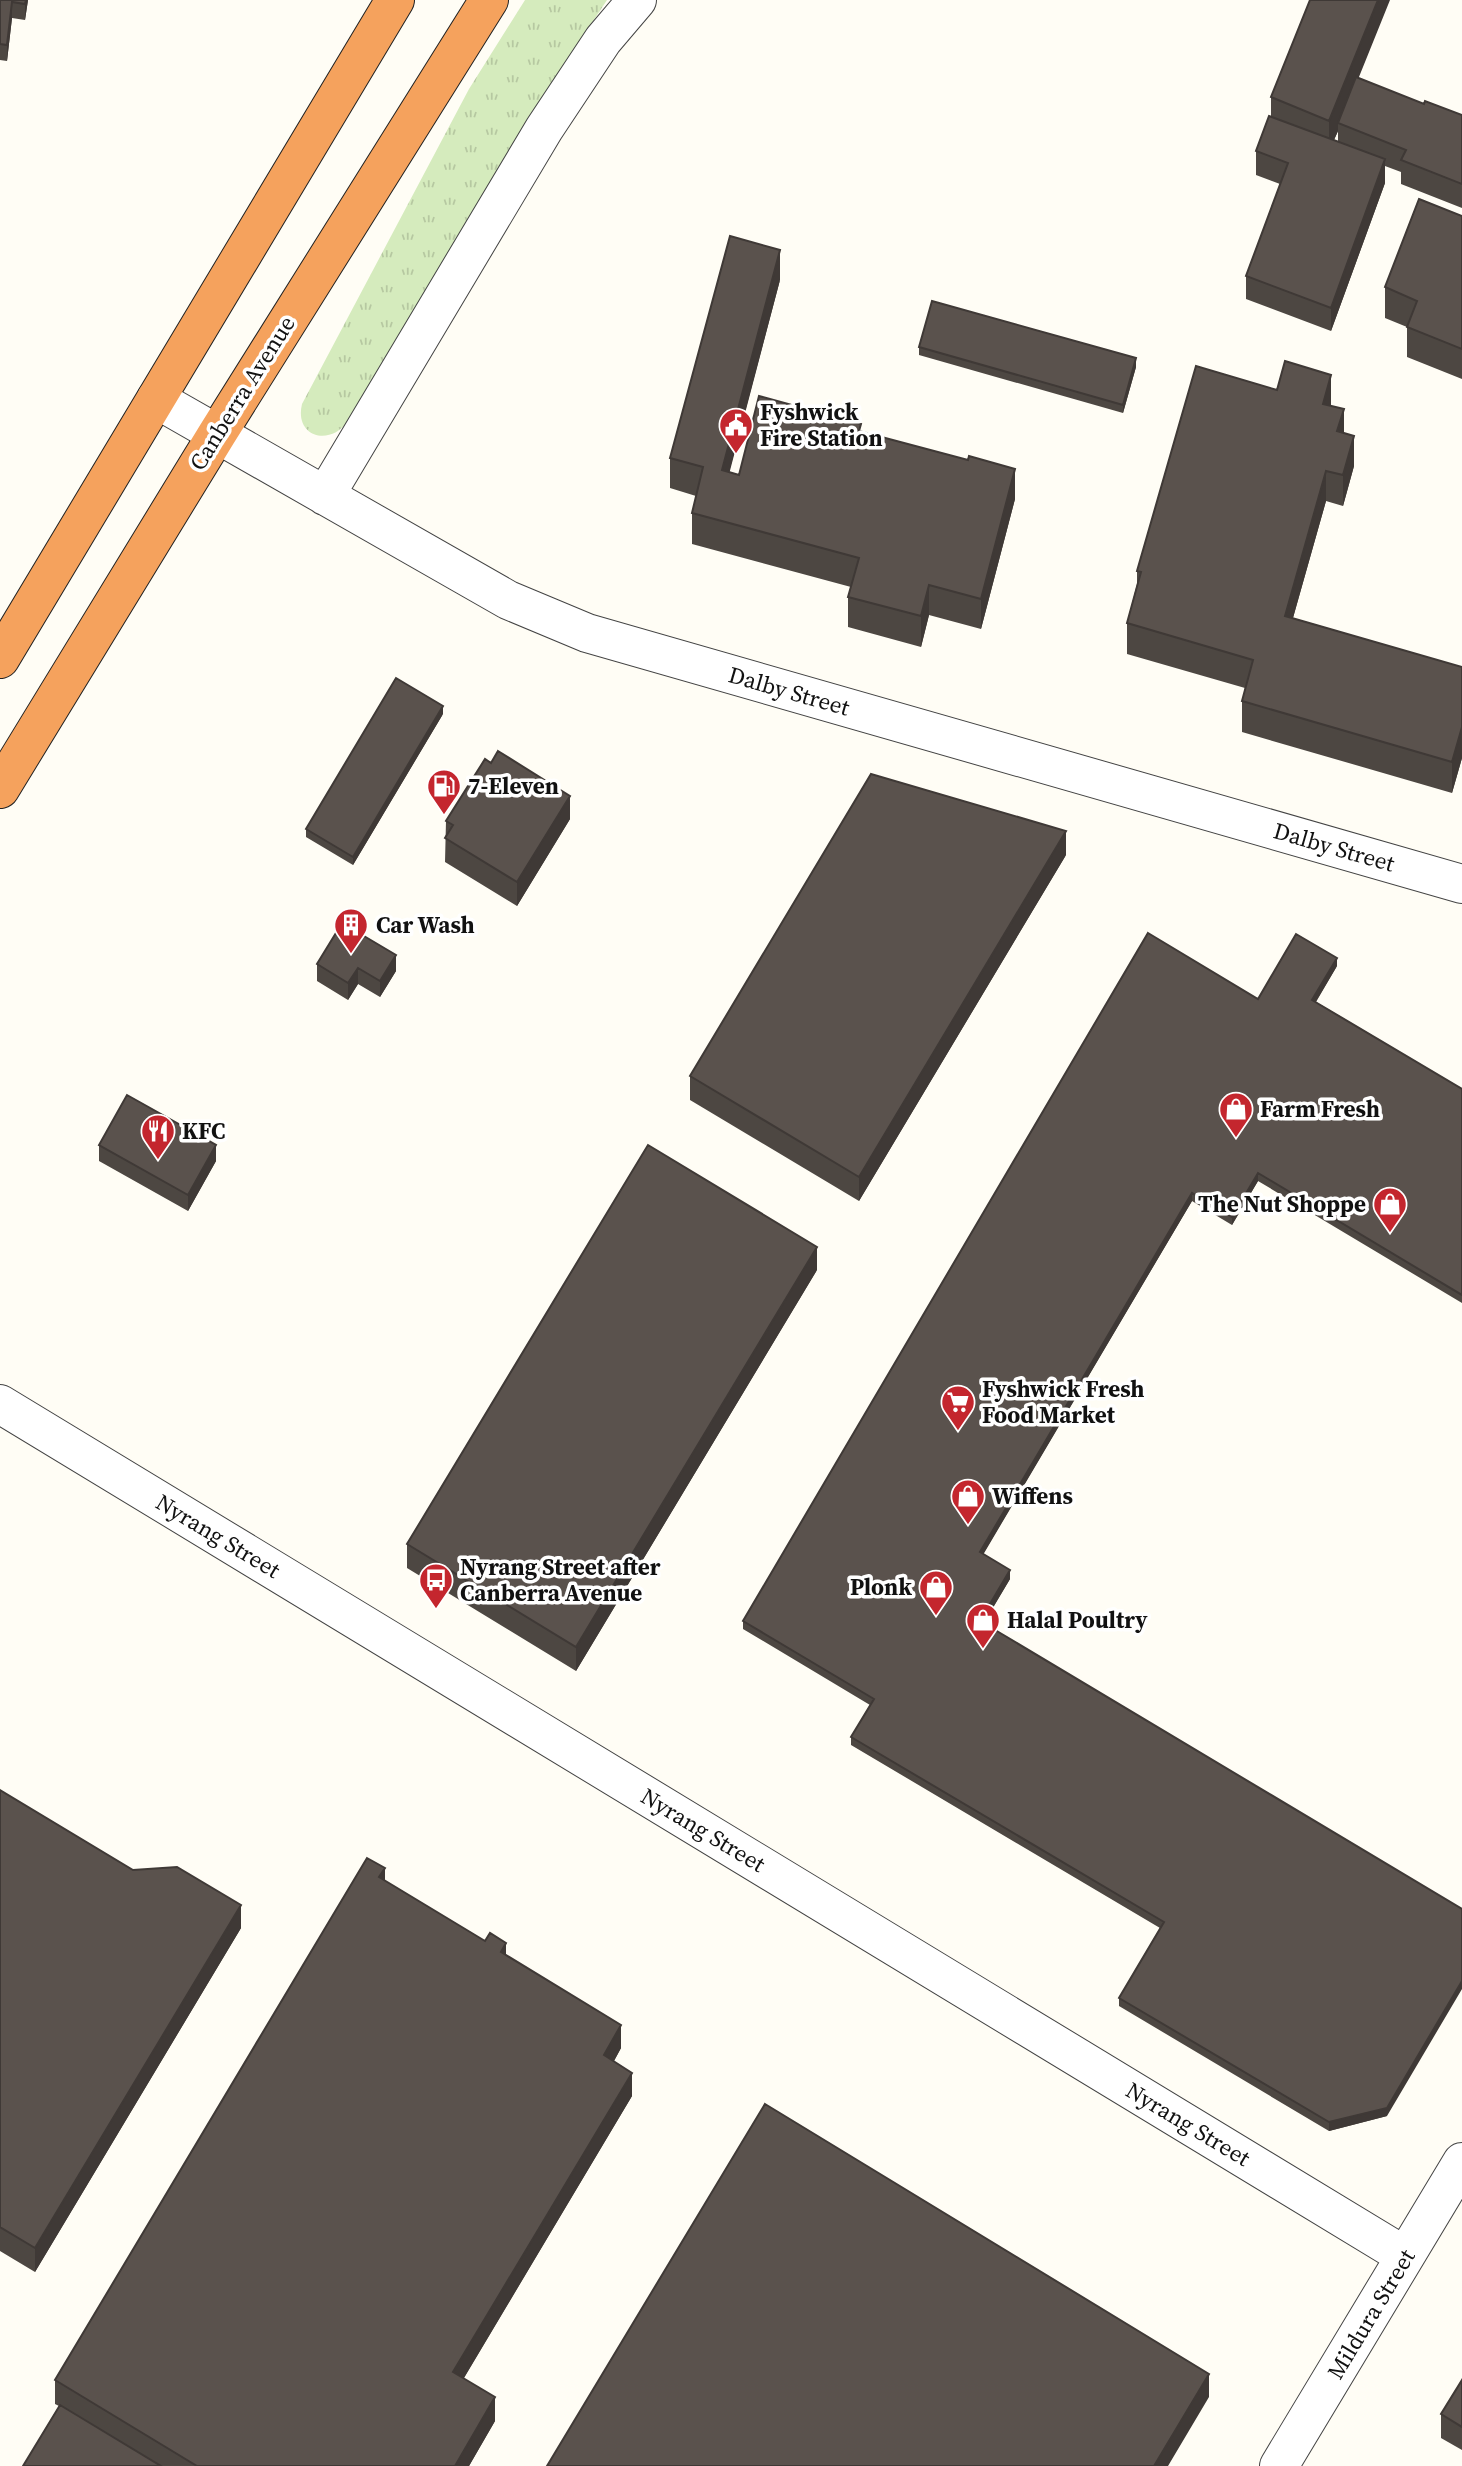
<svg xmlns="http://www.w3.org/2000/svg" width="1462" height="2466" viewBox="0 0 1462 2466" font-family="'Source Serif 4',serif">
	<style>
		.grass { fill: url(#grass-tufts) }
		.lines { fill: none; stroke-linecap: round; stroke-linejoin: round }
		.minor-casing { stroke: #444; stroke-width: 40 }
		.highway-casing { stroke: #222; stroke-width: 40 }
		.minor { stroke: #fff; stroke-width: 38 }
		.highway { stroke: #f5a25d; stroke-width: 38 }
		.wall { fill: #4d4742; fill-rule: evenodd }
		.shaded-wall { fill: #3f3936 }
		.building { fill: #5a524d; stroke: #3f3936; stroke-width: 2 }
		.labels { text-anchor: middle; stroke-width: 7; stroke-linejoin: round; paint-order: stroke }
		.street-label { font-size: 23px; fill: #111; stroke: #fff }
		.poi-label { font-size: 23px; font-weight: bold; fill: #111; stroke: #fff; text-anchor: start }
	</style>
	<defs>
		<pattern id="grass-tufts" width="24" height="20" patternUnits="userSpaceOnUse" patternTransform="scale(1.75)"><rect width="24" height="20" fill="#d5ebbd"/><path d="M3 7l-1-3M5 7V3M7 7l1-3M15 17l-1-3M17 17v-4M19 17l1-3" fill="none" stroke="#b6c8a1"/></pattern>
	</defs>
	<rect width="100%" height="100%" fill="#fffdf5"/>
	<path class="grass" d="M525,0H607L545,94L348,421C330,447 294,437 302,404L469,89Z"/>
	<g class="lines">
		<g class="minor-casing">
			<path id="minor" d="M156,399L508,600L587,633L1462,884
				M325,496L544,129L603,40L637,0
				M0,1404L1405,2256
				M1279,2466L1462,2162"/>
		</g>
		<g class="highway-casing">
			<path id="highway" d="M0,659L395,0
				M0,789L217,434L489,0"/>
		</g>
		<use href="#minor" class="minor"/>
		<use href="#highway" class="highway"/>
	</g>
	<path class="wall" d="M0,0H28L25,20L12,18L7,61L0,60Z
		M1359,78L1424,104L1462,115V208L1401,184V172L1385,166V183L1331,331L1246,299V276L1280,184L1256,175V151L1271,117V97ZM1338,131V142L1334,140Z
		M1462,216V379L1407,357V327L1385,318V287Z
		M780,280L729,472L739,475L861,431L1015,499L981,629L929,615L921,647L848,627V597L851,587L692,544V513L696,496L670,488V458Z
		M919,347L1136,367L1123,413L919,355Z
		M1331,406L1344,433L1354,466L1343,506L1326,501L1293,618L1462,667V758L1452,793L1242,732V701L1245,688L1127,654V623L1137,584V571Z
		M443,714L353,865L306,837V829Z
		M570,819L517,906L445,862L446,821Z
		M1066,855L859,1201L690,1100V1076Z
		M317,964L396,971L380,997L358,984L348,1000L317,981Z
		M1337,966L1316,1002L1462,1089V1303L1258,1181L1232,1225L1192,1201L983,1554L1010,1579L984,1623L1387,2116L1329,2131L1119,2006V1998L1160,1928L851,1745V1737L870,1705L743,1629V1621L1258,999Z
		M99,1145L216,1161L188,1211L99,1161Z
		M817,1270L576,1671L407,1568V1544Z
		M0,1790L133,1870L241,1928L35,2272L0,2251Z
		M385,1881L506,1955L621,2048L614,2061L632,2096L464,2378L495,2421L469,2466H23L59,2406L55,2404V2380Z
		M1462,2380V2450L1441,2438V2414Z"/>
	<path class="shaded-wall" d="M26,0H28L25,20V4Z
		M1378,0H1390L1340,124L1338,123V131L1329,151V121Z
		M12,2V18L7,61V45Z
		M1385,159V183L1331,331V308Z
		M780,250V280L722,501V470Z
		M1136,358V367L1123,413V405Z
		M1331,375V405L1323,434V404Z
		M1344,409V440L1337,431Z
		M1354,436V466L1343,506V475Z
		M1015,469V499L981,629V599Z
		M1326,471V501L1285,646V616Z
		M929,585V615L921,647V616Z
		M443,706V714L353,865V857Z
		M1462,727V758L1452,793V762Z
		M570,796V819L517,906V882Z
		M1066,831V855L859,1201V1177Z
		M396,955V971L380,997V981Z
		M1337,958V966L1312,1008V1000Z
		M358,968V984L348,1000V983Z
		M216,1145V1161L188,1211V1195Z
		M1258,1173V1181L1232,1225V1217Z
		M1192,1193V1201L980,1560V1552Z
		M817,1247V1270L576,1671V1647Z
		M1010,1570V1579L980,1629V1621Z
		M385,1868V1892L379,1877Z
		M241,1905V1928L35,2272V2248Z
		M506,1943V1967L501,1952Z
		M1462,1981V1989L1387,2116L1329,2131V2122Z
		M621,2025V2048L604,2079V2055Z
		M632,2073V2096L453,2396V2372Z
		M1209,2374V2397L1168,2466H1154Z
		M495,2397V2421L469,2466H455Z"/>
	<path class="building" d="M0,0H26L25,4L12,2L7,45L0,44Z
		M1310,0H1378L1329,121L1271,97Z
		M1356,77L1424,104L1425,101L1462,115V184L1401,160L1406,150L1338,123Z
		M1269,116L1385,159L1331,308L1246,276L1288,163L1256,151Z
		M1419,199L1462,216V349L1407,327L1417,301L1385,287Z
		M730,236L780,250L722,470L739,475L759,396L861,424L859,431L968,460L969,456L1015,469L981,599L929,585L921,616L848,597L859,558L692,513L703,467L670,458Z
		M932,301L1136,358L1123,405L919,347Z
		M1285,361L1331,375L1323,404L1344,409L1337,431L1354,436L1343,475L1326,471L1285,616L1462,667V727L1452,762L1242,701L1253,660L1127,623L1141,572L1137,571L1196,366L1277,390Z
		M396,678L443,706L353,857L306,829Z
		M498,751L570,796L517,882L445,838L453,825L446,821L485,759L491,763Z
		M871,774L1066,831L859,1177L690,1076Z
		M342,923L396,955L380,981L358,968L348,983L317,964Z
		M1148,933L1258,999L1296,934L1337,958L1312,1000L1462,1089V1295L1258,1173L1232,1217L1192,1193L980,1552L1010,1570L980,1621L1462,1909V1981L1387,2108L1329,2122L1119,1998L1164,1922L851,1737L874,1699L743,1621Z
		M127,1095L216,1145L188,1195L99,1145Z
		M648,1145L817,1247L576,1647L407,1544Z
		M0,1790L133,1870L177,1867L241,1905L35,2248L0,2227Z
		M367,1858L385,1868L379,1877L485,1941L490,1933L506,1943L501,1952L621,2025L604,2055L632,2073L453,2372L495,2397L455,2466H197L55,2380Z
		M765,2104L1209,2374L1154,2466H547Z
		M1462,2380V2427L1441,2414Z
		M60,2405L161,2466H23Z"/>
	<defs>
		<g id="civic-pin" transform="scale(1.75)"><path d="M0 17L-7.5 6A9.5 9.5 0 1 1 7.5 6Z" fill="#c4262e" stroke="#fff"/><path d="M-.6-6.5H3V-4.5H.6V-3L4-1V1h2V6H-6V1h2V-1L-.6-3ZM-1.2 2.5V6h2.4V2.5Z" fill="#fff"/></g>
		<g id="fuel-pin" transform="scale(1.75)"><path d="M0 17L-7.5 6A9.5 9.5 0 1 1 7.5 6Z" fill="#c4262e" stroke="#fff"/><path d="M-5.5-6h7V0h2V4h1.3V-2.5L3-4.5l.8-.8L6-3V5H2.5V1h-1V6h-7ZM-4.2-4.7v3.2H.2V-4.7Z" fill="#fff"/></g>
		<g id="building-pin" transform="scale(1.75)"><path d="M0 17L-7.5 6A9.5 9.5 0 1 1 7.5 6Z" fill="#c4262e" stroke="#fff"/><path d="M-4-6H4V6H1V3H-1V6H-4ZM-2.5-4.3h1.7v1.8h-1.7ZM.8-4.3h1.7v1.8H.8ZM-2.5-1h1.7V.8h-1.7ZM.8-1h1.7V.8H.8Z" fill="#fff"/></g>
		<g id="shop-pin" transform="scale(1.75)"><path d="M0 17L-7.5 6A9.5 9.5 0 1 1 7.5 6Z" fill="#c4262e" stroke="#fff"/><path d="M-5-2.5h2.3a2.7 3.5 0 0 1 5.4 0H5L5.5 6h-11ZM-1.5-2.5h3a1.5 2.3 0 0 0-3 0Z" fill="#fff"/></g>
		<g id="restaurant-pin" transform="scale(1.75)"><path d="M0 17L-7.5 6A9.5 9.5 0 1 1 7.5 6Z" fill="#c4262e" stroke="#fff"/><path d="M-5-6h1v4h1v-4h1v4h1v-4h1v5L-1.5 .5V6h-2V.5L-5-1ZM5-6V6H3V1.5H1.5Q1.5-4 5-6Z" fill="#fff"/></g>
		<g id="supermarket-pin" transform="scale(1.75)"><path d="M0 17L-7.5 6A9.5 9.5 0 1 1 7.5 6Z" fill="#c4262e" stroke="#fff"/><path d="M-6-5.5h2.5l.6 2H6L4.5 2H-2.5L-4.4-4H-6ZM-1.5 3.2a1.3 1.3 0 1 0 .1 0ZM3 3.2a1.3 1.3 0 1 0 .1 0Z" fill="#fff"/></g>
		<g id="bus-pin" transform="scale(1.75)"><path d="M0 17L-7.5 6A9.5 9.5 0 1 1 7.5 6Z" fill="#c4262e" stroke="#fff"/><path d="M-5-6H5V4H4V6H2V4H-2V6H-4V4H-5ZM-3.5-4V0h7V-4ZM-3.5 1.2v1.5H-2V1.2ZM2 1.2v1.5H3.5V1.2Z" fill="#fff"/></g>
	</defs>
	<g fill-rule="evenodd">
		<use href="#civic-pin" x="736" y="425"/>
		<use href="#fuel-pin" x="444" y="786"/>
		<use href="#building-pin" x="351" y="925"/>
		<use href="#shop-pin" x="1236" y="1109"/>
		<use href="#restaurant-pin" x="158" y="1131"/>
		<use href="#shop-pin" x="1390" y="1204"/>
		<use href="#supermarket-pin" x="958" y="1402"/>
		<use href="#shop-pin" x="968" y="1496"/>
		<use href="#bus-pin" x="436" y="1580"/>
		<use href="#shop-pin" x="936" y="1587"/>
		<use href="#shop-pin" x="983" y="1620"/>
	</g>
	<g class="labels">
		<g class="street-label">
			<text transform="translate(242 393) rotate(-58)" y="8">Canberra Avenue</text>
			<text transform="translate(789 691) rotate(16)" y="8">Dalby Street</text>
			<text transform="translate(1334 847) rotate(16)" y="8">Dalby Street</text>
			<text transform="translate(218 1536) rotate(31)" y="8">Nyrang Street</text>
			<text transform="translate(703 1830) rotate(31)" y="8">Nyrang Street</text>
			<text transform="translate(1188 2124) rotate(31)" y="8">Nyrang Street</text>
			<text transform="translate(1371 2314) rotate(-59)" y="8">Mildura Street</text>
		</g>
		<g class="poi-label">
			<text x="760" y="420">Fyshwick<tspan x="760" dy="26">Fire Station</tspan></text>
			<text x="468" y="794">7-Eleven</text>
			<text x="376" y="933">Car Wash</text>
			<text x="1260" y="1117">Farm Fresh</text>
			<text x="182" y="1139">KFC</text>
			<text x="1366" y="1212" text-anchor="end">The Nut Shoppe</text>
			<text x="982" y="1397">Fyshwick Fresh<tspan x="982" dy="26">Food Market</tspan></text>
			<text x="992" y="1504">Wiffens</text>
			<text x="460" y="1575">Nyrang Street after<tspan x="460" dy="26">Canberra Avenue</tspan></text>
			<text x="912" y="1595" text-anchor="end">Plonk</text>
			<text x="1007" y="1628">Halal Poultry</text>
		</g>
	</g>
</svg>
